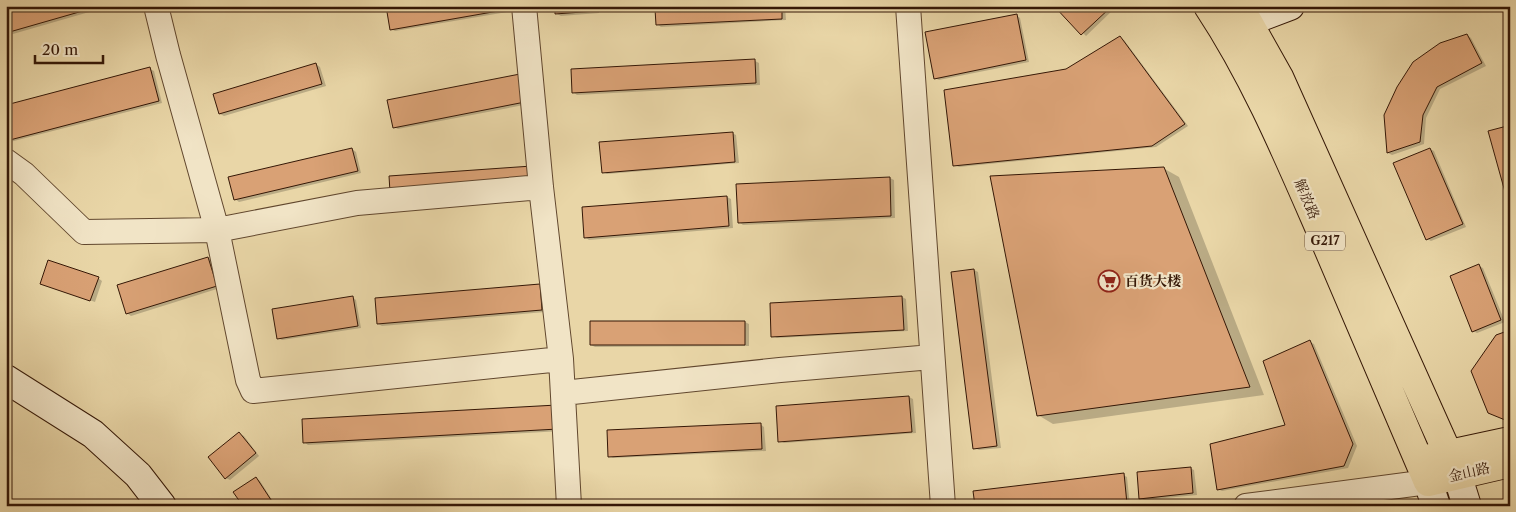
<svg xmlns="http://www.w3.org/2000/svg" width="1516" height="512" viewBox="0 0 1516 512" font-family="'Libre Caslon Text','Noto Serif SC',serif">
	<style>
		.shadow { fill: #0003 }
		.building { fill: #d9a175; stroke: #341706 }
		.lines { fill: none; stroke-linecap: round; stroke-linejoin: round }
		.street-casing { stroke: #61472e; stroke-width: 26 }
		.secondary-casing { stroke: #341706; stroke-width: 30 }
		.highway-casing { stroke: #341706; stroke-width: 30 }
		.street { stroke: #f1e4c6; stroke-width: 24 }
		.secondary { stroke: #f1e4c6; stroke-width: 28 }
		.highway { stroke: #e9d6a7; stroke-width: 28 }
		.labels { text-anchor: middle; stroke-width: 4.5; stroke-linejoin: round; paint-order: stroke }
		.shield { fill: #f1e4c6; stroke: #6d5440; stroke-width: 1 }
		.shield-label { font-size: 12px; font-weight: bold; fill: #341706 }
		.street-label { font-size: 14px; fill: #341706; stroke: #f1e4c6 }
		.poi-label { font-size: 14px; font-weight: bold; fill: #341706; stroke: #f1e4c6; text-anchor: start }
	</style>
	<rect width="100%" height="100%" fill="#e9d6a7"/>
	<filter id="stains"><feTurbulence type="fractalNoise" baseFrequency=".004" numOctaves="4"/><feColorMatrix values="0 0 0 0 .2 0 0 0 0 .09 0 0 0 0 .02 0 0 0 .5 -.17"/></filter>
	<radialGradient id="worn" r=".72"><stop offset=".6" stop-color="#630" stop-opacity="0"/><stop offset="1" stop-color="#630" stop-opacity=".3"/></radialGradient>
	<path class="shadow" d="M27,6H110L6,36V12Z
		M523,6L524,9L395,31L391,29Z
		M556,6H599V13L561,16L557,14Z
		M736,6H785L786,20L661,27L657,24Z
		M1056,6H1111L1114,9L1086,36Z
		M1016,15L1020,18L1029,62L939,80L935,78Z
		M1467,35L1471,38L1486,66L1440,89L1426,118L1424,144L1392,155L1388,153Z
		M1120,38L1124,40L1188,126L1156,147L959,167L955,165L1066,71Z
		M755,61L759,63L760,85L577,95L573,92L572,71Z
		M316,64L320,67L326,86L224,116L220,114Z
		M150,69L154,71L162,103L6,143V106Z
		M520,76L529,104L398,129L394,127Z
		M732,133L736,135L739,163L607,174L603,172Z
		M352,149L356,152L361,173L239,202L235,199Z
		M1430,149L1434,151L1466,227L1431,241L1427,239Z
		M1163,168L1179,177L1264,395L1053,424L1038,415Z
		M890,178L894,180L895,218L743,225L739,222Z
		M727,197L731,199L733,228L589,240L585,237Z
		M208,258L212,260L220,288L131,316L127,313Z
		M1479,266L1483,268L1505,322L1477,333L1473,331Z
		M974,270L978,272L1001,448L979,450L975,448Z
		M98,278L102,281L95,302L45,285Z
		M539,285L543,288L545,312L382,326L378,324Z
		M352,297L356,300L361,328L282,340L278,338Z
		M902,297L906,299L908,331L777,338L773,336Z
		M745,322L749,324V346L595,347L591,345Z
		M1310,342L1314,344L1357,446L1348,468L1222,491L1218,489L1286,426Z
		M909,397L913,399L916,433L784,443L780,441L777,407Z
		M560,409L562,431L308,445L304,442Z
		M760,424L764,427L766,451L613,458L609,456Z
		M240,434L244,436L259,456L230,480L226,478Z
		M1190,468L1194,470L1197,495L1144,500L1140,498Z
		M1123,475L1127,477L1130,506H976Z
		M256,478L260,481L276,506H244Z"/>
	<path class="building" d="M22,6H100L6,33V11Z
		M386,6H520L521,7L390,30Z
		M555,6H595L596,11L555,14Z
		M711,6H782V19L656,25L655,9Z
		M1054,6H1110L1111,7L1081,35Z
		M1017,14L1026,60L934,79L925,32Z
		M1467,34L1482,63L1437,87L1423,115L1420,142L1387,153L1384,115L1397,87L1413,62L1440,43Z
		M1120,36L1185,124L1152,146L953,166L944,90L1066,69Z
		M755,59L756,83L572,93L571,69Z
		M316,63L322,84L219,114L213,94Z
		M150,67L159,101L6,141V105Z
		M520,74L525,102L393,128L387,100Z
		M1507,126L1510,135V210L1488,131Z
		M733,132L735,162L602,173L599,142Z
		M352,148L358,171L234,200L228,177Z
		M1430,148L1463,224L1426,240L1393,163Z
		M532,166L534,197L391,208L389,176Z
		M1164,167L1250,387L1037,416L990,176Z
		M890,177L891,216L738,223L736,184Z
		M727,196L729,226L584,238L582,207Z
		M208,257L217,286L126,314L117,285Z
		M48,260L99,277L90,301L40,284Z
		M1479,264L1501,320L1472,332L1450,276Z
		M974,269L997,446L973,449L951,272Z
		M540,284L542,310L377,324L375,298Z
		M353,296L358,326L277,339L272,309Z
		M902,296L904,330L771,337L770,303Z
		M590,321H745V345H590Z
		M1510,330V422L1488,413L1471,371L1496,335Z
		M1310,340L1353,444L1344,466L1217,490L1210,444L1285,425L1263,361Z
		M909,396L912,432L778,442L776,406Z
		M557,405L558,429L303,443L302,419Z
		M761,423L762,449L608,457L607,430Z
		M239,432L256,453L225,479L208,457Z
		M1191,467L1193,493L1139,499L1137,472Z
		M1124,473L1127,504L1112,506H975L973,491Z
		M256,477L275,506H243L233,492Z"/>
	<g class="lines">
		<g class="street-casing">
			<path id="street" d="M156,6L168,55L217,230L248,380L253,391L561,359
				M524,6L541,187L561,359L569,506
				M908,6L943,506
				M6,161L24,174L84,232L217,230L357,203L541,187
				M563,393L780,370L932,357
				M1246,506L1428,482"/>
		</g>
		<g class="secondary-casing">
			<path id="secondary" d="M1226,30L1290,6
				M6,379L93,434L138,475L162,506
				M1457,474L1467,506
				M1428,482L1436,506"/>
		</g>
		<g class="highway-casing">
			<path id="highway" d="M1208,6C1255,77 1288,156 1322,234C1357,316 1392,399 1428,482L1510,463
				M1239,6L1279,77L1457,474
				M1431,458L1510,441"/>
		</g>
		<use href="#street" class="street"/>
		<use href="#secondary" class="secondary"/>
		<use href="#highway" class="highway"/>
	</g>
	<defs>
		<g id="supermarket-ring" transform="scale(1.125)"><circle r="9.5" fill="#f1e4c6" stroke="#8f2418" stroke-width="1.5"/><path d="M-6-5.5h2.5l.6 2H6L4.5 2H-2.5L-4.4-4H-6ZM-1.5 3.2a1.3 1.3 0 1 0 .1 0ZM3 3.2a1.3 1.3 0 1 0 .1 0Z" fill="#8f2418"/></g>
	</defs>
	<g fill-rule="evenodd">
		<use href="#supermarket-ring" x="1109" y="281"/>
	</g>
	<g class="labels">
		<rect class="shield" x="1305" y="231.5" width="40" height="19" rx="4"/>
		<g class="shield-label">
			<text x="1325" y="245">G217</text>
		</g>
		<g class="street-label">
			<text transform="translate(1307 199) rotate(67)" y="5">解放路</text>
			<text transform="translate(1469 472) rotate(-13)" y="5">金山路</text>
		</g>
		<g class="poi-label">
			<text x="1125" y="286">百货大楼</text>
		</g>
	</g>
	<rect width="1516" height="512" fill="none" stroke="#e9d6a7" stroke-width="25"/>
	<rect x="8" y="8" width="1501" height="497" fill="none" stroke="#341706" stroke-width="2.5"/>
	<rect x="12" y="12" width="1491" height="487" fill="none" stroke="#341706"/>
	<path d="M35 55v8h68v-8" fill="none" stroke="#341706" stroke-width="2.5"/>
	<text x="42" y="55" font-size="15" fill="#341706" stroke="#f1e4c6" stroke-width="4" paint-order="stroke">20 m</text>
	<rect width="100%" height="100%" filter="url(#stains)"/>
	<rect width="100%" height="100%" fill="url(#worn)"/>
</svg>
